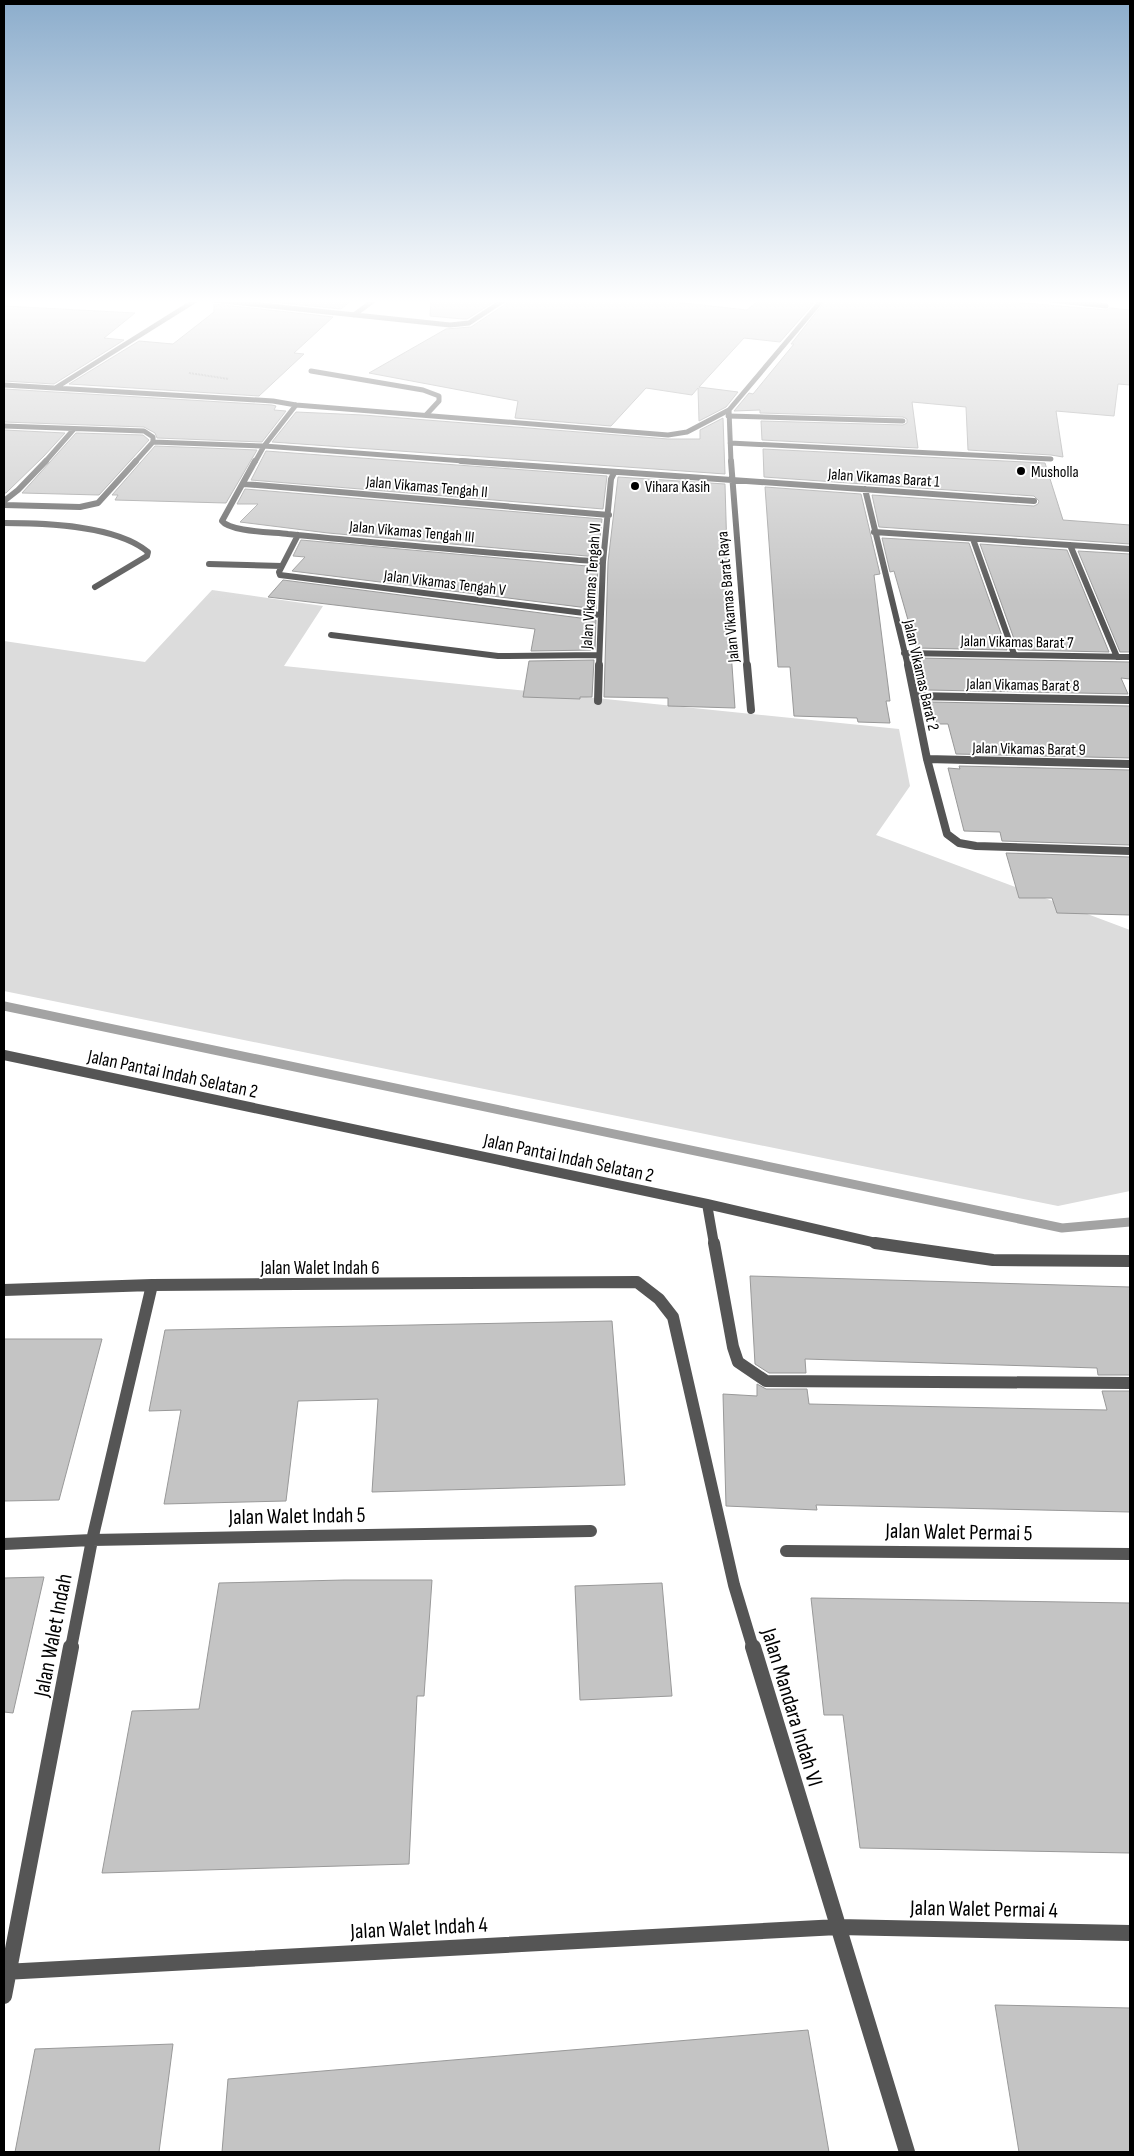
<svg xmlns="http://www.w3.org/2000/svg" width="1134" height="2156" viewBox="0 0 1134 2156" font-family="'Sofia Sans Condensed',sans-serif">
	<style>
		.green { fill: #dcdcdc }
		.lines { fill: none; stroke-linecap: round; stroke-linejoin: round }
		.stream { stroke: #a3a3a3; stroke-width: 9 }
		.building { fill: #c4c4c4; stroke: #999 }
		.path { stroke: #777; stroke-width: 2; stroke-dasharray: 0.5 1; stroke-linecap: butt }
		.service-far1 { stroke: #555; stroke-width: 5 }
		.service { stroke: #555; stroke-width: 6 }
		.minor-far5 { stroke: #555; stroke-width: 5 }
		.minor-far4 { stroke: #555; stroke-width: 6 }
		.minor-far3 { stroke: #555; stroke-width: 8 }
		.minor-far2 { stroke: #555; stroke-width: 10 }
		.minor-far1 { stroke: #555; stroke-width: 12 }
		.minor { stroke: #555; stroke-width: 16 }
		.poi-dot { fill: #000; stroke: #fff; stroke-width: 2 }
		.labels { text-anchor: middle; stroke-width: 4; stroke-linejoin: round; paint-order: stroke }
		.far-poi-label { font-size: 16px; fill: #000; stroke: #fff; text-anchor: start }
		.far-street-label { font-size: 16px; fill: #000; stroke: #fff }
		.street-label { font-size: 19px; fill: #000; stroke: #fff }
		.near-street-label { font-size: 22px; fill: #000; stroke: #fff }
	</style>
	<rect width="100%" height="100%" fill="#fff"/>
	<path class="green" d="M212,590L323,606L284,666L899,729L910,786L876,835L1130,930V1191L1058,1206L4,991V641L145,662Z"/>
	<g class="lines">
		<path class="stream" d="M4,1006L1062,1228L1130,1222"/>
	</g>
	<path class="building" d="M252,300H352L341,309Z
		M431,300H497L467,319H463L430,316Z
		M508,300H656L747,310L759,300H789L814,303L780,342L744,338L699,387L738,392L726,407L699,421L698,388L692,395L646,388L611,426L515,418L518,401L369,373L446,329L471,327L506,304Z
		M826,300H990L1106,310L1110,308L1130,310V385L1118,384L1114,416L1056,411L1063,457L1051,455L968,450L966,407L912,402L918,448L762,440L761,421L903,425L907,423V419L903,417L760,413V410L734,411L749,393L753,394L794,344H791Z
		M214,304L333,317L294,353L304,354L259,396L69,384L139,341L173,344L214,312Z
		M4,306L135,313L104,338L124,340L54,384L4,381Z
		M4,389L272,405L276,406L274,410L286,411L262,442L157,438L155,433L144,427L4,422Z
		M296,412L363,415L668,439H700V430L723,418L725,474L272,442Z
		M4,430L65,433L44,456L6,493H4Z
		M76,433L143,435L149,440L99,495L22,493Z
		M155,446L257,450L226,503L115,500L118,495H112Z
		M763,449L1045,463L1063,520L1130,525V544L879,527L872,495L1034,506L1038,504L1039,501L1034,496L764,477Z
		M266,451L607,476L603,509L251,480Z
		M618,477L725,484L729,623L735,708L668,706V698L604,697L608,562Z
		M765,487L861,494L880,574L874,575L890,701H886L890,723L858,722L857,718L794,716L790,667H778Z
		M245,489L602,519L598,557L328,533L240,522L258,504H237Z
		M882,538L969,543L1007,650L916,648L894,571L890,572Z
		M301,540L598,567L596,609L292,571L305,557L293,556Z
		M980,544L1067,550L1109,652L1018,650Z
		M1078,551L1130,554V652H1120Z
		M283,580L596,620L595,650L531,651L535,629L268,597Z
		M919,658L1130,662V679L1121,678L1128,694L927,690Z
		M594,660L592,697H580V699L523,697L529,661Z
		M931,702L1130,706V758L956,754L948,724H937Z
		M959,766L1130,770V845L1002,841L1000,832L964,831L948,768L960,769Z
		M1006,853L1130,857V915L1057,913L1052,898H1019Z
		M750,1276L1130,1287V1375H1098L1097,1368L805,1359L806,1373H769L755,1364Z
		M612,1321L625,1485L372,1492L378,1399L298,1401L286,1501L164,1504L181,1410L149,1411L165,1330Z
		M4,1339H102L59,1500L4,1501Z
		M757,1384L766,1389H807L809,1404L1047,1409L1107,1410L1102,1391H1130V1512L816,1505L817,1510L726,1506L723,1394L757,1396Z
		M44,1577L13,1713L4,1712V1578Z
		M344,1580H432L424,1696H417L409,1864L102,1873L132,1711L199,1709L219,1583Z
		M662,1583L672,1696L580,1700L575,1586Z
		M811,1598L1130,1603V1853L860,1848L843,1715H824Z
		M995,2005L1130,2008V2152H1019Z
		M808,2030L829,2152H222L228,2079Z
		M173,2044L159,2152H15L35,2049Z"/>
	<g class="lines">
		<path class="path" d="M189,373L229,379"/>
		<path class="service-far1" d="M213,300L450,325L469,323L504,300
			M1051,300L1106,306
			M354,315L374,300
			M311,371L423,390L439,396V401L426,415
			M728,416L903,421"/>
		<path class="service" d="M4,523C45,523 116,525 148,552L147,556L95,587"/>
		<path class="minor-far5" d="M4,385L273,401L296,405L668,435L687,432L729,410
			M57,387L196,300
			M4,426L144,431L153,437V442L135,462
			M153,442L264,446L477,462
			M730,443L1051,459
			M45,462L74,429
			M255,462L264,446L296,405
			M731,462L729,410L822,300"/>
		<path class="minor-far4" d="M255,461L222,521C230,532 274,532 288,534C393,545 498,553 603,562
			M461,461L1034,501
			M731,461L747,666
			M244,484L609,515
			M865,489L908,666
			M4,501L18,490L46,461
			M4,505L80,507L98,503L136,461
			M874,532L1130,549
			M298,535L279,572L280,575L600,615
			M973,539L1014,654
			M1070,545L1117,657
			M209,564L282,566
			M331,635L498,656L599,655
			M904,653L1130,657
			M599,666L603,562L611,479L614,473"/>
		<path class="minor-far3" d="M747,665L751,710
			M908,665L927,759L947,834L959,843L976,846L1130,851
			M915,696L1130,700
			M598,701L599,665
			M927,759L1130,764"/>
		<path class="minor-far2" d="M4,1055L707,1204L881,1244
			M707,1204L714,1244"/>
		<path class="minor-far1" d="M714,1243L733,1347L738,1362L766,1381L1130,1383
			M875,1243L993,1260L1130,1261
			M4,1290L152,1285L637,1282L659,1299L673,1317L734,1585L753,1648
			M4,1544L92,1540L591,1531
			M786,1551L1130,1554
			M71,1648L92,1540L152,1285"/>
		<path class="minor" d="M753,1647L907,2152
			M4,1972L838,1927L1130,1933
			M4,1996L71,1647"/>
	</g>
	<linearGradient id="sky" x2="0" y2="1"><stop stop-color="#8cadcc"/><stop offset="0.5" stop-color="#fff"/><stop offset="1" stop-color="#fff" stop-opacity="0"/></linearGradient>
	<rect width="1134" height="602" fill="url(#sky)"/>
	<g class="poi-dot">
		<circle cx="1021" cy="471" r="5"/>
		<circle cx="635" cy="486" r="5"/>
	</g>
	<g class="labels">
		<g class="far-poi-label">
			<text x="1031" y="477">Musholla</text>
			<text x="645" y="492">Vihara Kasih</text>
		</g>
		<g class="far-street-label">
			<text transform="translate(884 477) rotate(4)" y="6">Jalan Vikamas Barat 1</text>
			<text transform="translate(427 486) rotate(5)" y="6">Jalan Vikamas Tengah II</text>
			<text transform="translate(412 531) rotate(5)" y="6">Jalan Vikamas Tengah III</text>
			<text transform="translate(445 582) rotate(7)" y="6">Jalan Vikamas Tengah V</text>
			<text transform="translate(590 586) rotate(-86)" y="6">Jalan Vikamas Tengah VI</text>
			<text transform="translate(727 597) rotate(-95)" y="6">Jalan Vikamas Barat Raya</text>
			<text transform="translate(1017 641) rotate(1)" y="6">Jalan Vikamas Barat 7</text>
			<text transform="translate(922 675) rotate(77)" y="6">Jalan Vikamas Barat 2</text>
			<text transform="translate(1023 684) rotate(1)" y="6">Jalan Vikamas Barat 8</text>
			<text transform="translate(1029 748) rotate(1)" y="6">Jalan Vikamas Barat 9</text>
		</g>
		<g class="street-label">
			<text transform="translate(173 1073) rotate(12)" y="7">Jalan Pantai Indah Selatan 2</text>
			<text transform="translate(569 1157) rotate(12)" y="7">Jalan Pantai Indah Selatan 2</text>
			<text x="320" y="1274">Jalan Walet Indah 6</text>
		</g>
		<g class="near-street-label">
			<text transform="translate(297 1515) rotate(-1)" y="8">Jalan Walet Indah 5</text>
			<text transform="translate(959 1531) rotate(1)" y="8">Jalan Walet Permai 5</text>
			<text transform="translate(52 1635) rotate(-79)" y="8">Jalan Walet Indah</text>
			<text transform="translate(793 1707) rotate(73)" y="8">Jalan Mandara Indah VI</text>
			<text transform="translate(984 1908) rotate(1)" y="8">Jalan Walet Permai 4</text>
			<text transform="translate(419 1927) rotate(-3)" y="8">Jalan Walet Indah 4</text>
		</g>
	</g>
	<rect width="1134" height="2156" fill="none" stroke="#000000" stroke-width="10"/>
</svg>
